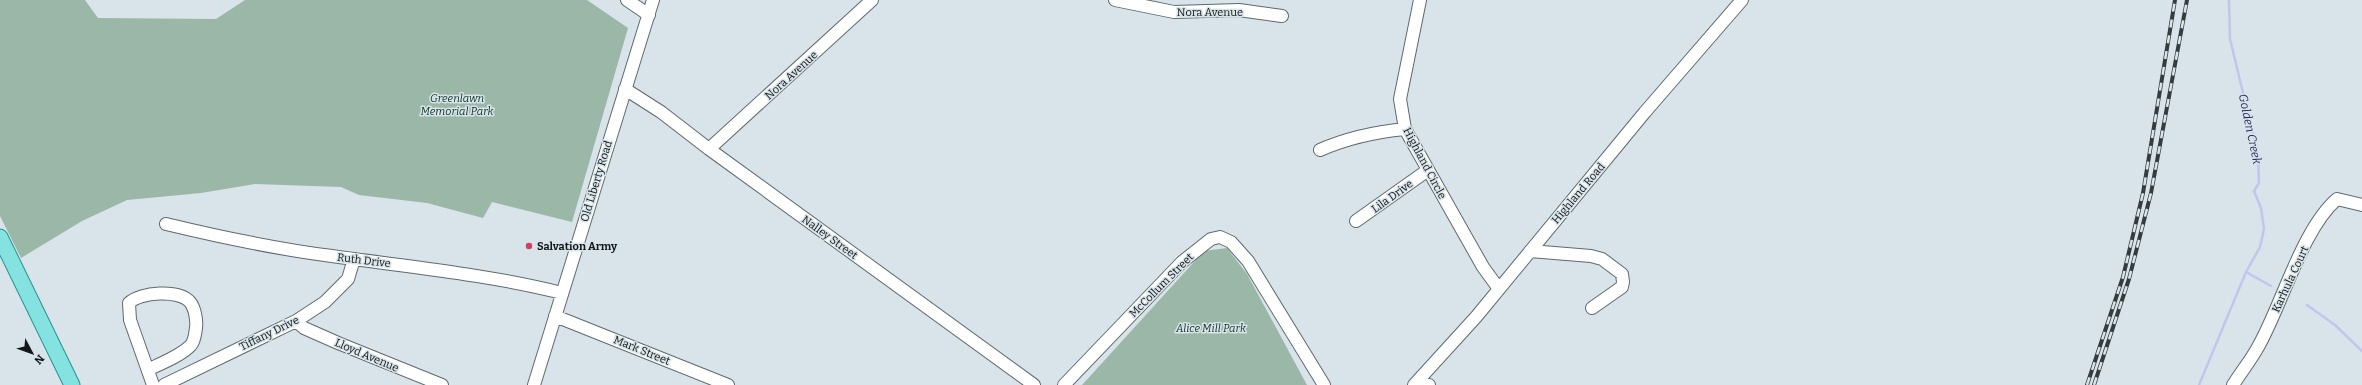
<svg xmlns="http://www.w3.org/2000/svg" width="2362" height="385" viewBox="0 0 2362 385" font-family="Bitter,serif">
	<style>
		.green { fill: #9bb7a8 }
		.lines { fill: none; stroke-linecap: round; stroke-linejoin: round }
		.stream { stroke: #c2c6ed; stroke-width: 2.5 }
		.minor-casing { stroke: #5f6a6e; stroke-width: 14 }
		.major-casing { stroke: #27908e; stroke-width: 17 }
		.minor { stroke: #fff; stroke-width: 12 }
		.major { stroke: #84e3e1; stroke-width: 15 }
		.rail-casing { stroke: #363c3e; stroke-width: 4 }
		.rail { stroke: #d8e4e9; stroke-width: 2.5; stroke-dasharray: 8; stroke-linecap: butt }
		.poi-dot { fill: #ce3f64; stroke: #d8e4e9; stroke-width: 1.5 }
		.labels { text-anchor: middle; stroke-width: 3; stroke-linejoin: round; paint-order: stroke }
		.street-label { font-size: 11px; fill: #121618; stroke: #d8e4e9 }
		.park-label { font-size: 11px; font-style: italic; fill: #0e3323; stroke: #d8e4e9 }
		.poi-label { font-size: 11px; font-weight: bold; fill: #121618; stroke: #d8e4e9; text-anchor: start }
		.water-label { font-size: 12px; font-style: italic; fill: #2c2b5c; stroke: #d8e4e9 }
	</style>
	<rect width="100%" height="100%" fill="#d8e4e9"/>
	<path class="green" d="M0,0H85L98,18L216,19L245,0H587L628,28L572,222L492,202L483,218L427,203L359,195L341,187L255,184L201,193L127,200L82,221L21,258L0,216Z
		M1227,248L1247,274L1307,385H1082L1204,251Z"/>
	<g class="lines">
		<path class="stream" d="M2246,272L2271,286
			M2307,305L2335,325L2362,351
			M2199,385L2246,272L2260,247L2264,229L2261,208L2254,191L2259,183L2258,155L2230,39L2229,0"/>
		<g class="minor-casing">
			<path id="minor" d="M627,0L649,15
				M1115,0L1174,12L1239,10L1282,16
				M1420,0L1400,99L1405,129L1483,267L1499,289
				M625,89L661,112L709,149L1034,385
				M709,149L872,0
				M1320,150C1347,138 1375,132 1405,129
				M1356,221L1428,170
				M166,224C220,237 277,249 332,256C409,267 486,274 562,293
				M1530,251L1591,256L1602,259L1622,274L1623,282L1622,287L1592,308
				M555,316L728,385
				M296,321L304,328L338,343L442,385
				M148,370C161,363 181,356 191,345C195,340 195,334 196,328C197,321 195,308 190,302C179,289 140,292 129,303L130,320L153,385
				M1415,384L1429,385
				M164,385L296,321L325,302L348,279L354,259
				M534,385L653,0
				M1064,385L1182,262L1211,239L1220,237L1231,242L1248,261L1324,385
				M1414,385L1476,317L1645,112L1742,0
				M2233,385C2241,372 2251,360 2258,347C2282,305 2302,229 2337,199L2362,205"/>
		</g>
		<g class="major-casing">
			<path id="major" d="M0,237L72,385"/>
		</g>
		<use href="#minor" class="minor"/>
		<use href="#major" class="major"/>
		<g class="rail-casing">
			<path id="rail" d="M2087,385L2123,277L2143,193L2175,0
				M2094,385L2129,279L2151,193L2187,0"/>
		</g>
		<use href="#rail" class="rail"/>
	</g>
	<circle class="poi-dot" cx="529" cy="246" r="4"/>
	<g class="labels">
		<g class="street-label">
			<text x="1210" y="16">Nora Avenue</text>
			<text transform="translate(791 75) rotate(-42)" y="4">Nora Avenue</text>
			<text transform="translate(1425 163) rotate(62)" y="4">Highland Circle</text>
			<text transform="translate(596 181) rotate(-73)" y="4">Old Liberty Road</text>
			<text transform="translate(1578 193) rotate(-50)" y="4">Highland Road</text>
			<text transform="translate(1392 196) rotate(-36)" y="4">Lila Drive</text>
			<text transform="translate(830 237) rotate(36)" y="4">Nalley Street</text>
			<text transform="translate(364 260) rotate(7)" y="4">Ruth Drive</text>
			<text transform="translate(2290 279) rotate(-65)" y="4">Karhula Court</text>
			<text transform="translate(1161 285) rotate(-45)" y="4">McCollum Street</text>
			<text transform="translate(269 333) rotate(-26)" y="4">Tiffany Drive</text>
			<text transform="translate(642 350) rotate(22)" y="4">Mark Street</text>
			<text transform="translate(367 355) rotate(23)" y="4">Lloyd Avenue</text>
		</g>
		<g class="park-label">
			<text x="457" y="102">Greenlawn<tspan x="457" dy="13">Memorial Park</tspan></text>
			<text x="1211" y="332">Alice Mill Park</text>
		</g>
		<g class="poi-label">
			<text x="537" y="250">Salvation Army</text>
		</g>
		<g class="water-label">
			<text transform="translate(2250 129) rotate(78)" y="4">Golden Creek</text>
		</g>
	</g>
	<g transform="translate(32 353) rotate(131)" stroke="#d8e4e9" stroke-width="3" paint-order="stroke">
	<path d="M0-3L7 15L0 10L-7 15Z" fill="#121618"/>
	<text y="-6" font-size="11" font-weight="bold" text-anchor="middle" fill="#121618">N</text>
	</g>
</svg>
